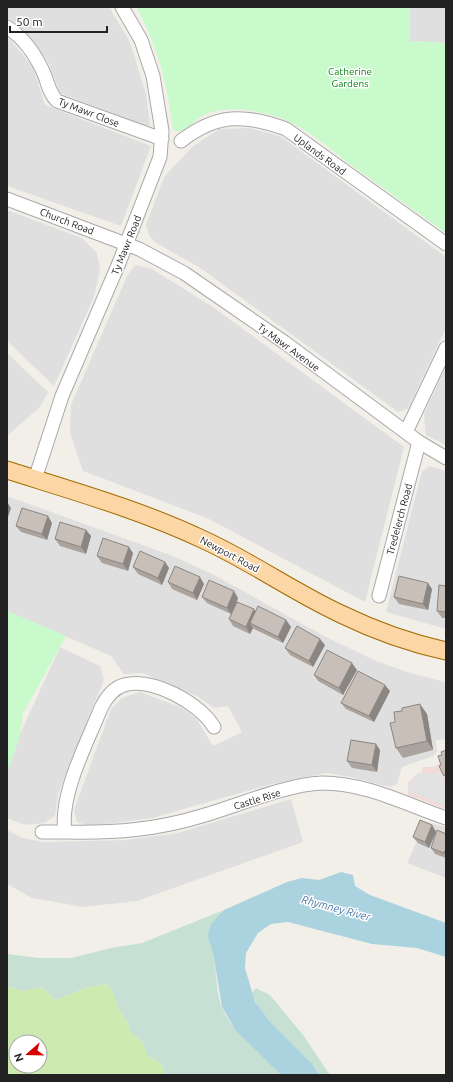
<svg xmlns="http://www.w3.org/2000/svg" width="453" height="1082" viewBox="0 0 453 1082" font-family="Ubuntu,sans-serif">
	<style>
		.residential { fill: #e0dfdf }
		.commercial { fill: #f2dad9 }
		.grass { fill: #cdebb0; fill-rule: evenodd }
		.wetland { fill: #c6e0d4 }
		.park { fill: #c8facc }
		.parking { fill: #e2e2e2 }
		.water { fill: #aad3df }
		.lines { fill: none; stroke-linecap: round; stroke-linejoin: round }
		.minor-casing { stroke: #a9a9a9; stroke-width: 15 }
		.major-casing { stroke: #a06b00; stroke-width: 19 }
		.minor { stroke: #fff; stroke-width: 13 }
		.major { stroke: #fcd6a4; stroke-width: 17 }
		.wall { fill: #aba49e }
		.shaded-wall { fill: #8b8681 }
		.building { fill: #c7bfb8; stroke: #8b8681 }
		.labels { text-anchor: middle; stroke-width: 3; stroke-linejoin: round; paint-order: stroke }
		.park-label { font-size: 10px; fill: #0c8416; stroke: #fff }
		.street-label { font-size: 10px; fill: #222; stroke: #fff }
		.water-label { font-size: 11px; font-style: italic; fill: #4a7aab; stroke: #fff }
	</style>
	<rect width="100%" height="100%" fill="#f2efe9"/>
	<path class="residential" d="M7,7H109L130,42L146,94L150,125L146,126L60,93L49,64L30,39L7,17Z
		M410,7H446V43L410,41Z
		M7,36L33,67L45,105L151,146L121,226L7,186Z
		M249,128L280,136L446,257V328L408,409L398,412L199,267L156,243L150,237L146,225L164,177L192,147L219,129Z
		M7,210L82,238L97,253L100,269L94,297L54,386L7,341Z
		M135,265L152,269L213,307L404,447L365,602L207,518L83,471L70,433L71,405L127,276Z
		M7,353L48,392L40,407L7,436Z
		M446,366V445L426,435L424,414Z
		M430,466L446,471V629L386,612L422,471Z
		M7,496L173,556L214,575L326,637L376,661L410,673L446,682V739L436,740L437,752L433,756L402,767L397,784L390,787L351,777L326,773L268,785L152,818L90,826L77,822L74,810L111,709L122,698L140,692L180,707L196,718L213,746L242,732L228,706L214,708L197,696L142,673L124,674L111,656L7,611Z
		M60,647L100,666L104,680L58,794L55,816L44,823L25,825L7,818V762Z
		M291,799L303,842L137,901L83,907L32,898L7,884V830L23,838L44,842L126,840L178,833Z
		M426,822L446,827V878L407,863Z"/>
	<path class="commercial" d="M446,757V809L408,795V782L416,775L422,773L423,767H435Z"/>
	<path class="grass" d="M108,984L114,995L119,1009L128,1023L130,1032L142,1042L148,1057C158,1061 164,1063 164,1075H7V986L23,991L42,987L56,1000L88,987ZM16,1042H40V1066H16Z"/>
	<path class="wetland" d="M224,910C204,932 209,932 214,959C217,975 216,993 222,1008C234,1035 261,1053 281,1075H164C164,1063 158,1061 148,1057L142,1042L130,1032L128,1023L119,1009L114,995L108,984L88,987L56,1000L42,987L23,991L7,986V954L38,958H71L111,948L142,943Z
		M256,988L270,995L303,1035L330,1075H319C301,1045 263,1028 252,993Z"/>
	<path class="park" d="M136,7H410V41L446,43V233C415,211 385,189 354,167C327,147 298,119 263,113C245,109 224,107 206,114C194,119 186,136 173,130C168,86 158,46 136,7Z
		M7,611L66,636L23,713L19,740L7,772Z"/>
	<path class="parking" d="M418,773L444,774L446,806L407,791L410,783Z"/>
	<path class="water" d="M341,872L353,875L355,886L370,895L446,923V957L417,948L372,944L288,922L271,924L258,933L246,953L245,968L255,1002L270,1022L312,1064L319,1075H281L236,1031L222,1007L214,958L208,936L211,924L224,910L287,882L302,878L319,880Z"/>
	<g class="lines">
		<g class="minor-casing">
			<path id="minor" d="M7,27C24,38 37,57 45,76C48,85 50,94 57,101L162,139
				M181,141C217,113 245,114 286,129L446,244
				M7,199L139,249L184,273L284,342L419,442L446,458
				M406,432L446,348
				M35,479L62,396L119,263L160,157L162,131L153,76L141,40L122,7
				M379,596L419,442
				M214,727C200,703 152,677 124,685C113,688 106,698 101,708C87,743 59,795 65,832C115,833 157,830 205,815C238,805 289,784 322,783C366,783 405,804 446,818
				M42,832H65"/>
		</g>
		<g class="major-casing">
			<path id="major" d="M7,470C73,491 141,510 204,540C252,562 295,593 343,615C376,631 410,643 446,651"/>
		</g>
		<use href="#minor" class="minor"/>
		<use href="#major" class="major"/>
	</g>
	<path class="wall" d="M52,523L47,540L21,532L16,526Z
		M86,530L91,536L86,554L60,546L55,539Z
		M133,553L128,571L102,563L97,556Z
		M165,562L169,568L162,585L138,574L133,567Z
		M168,582L204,584L197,600L172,589Z
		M446,586V618H442L437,611Z
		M432,589L428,610L399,604L394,597Z
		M202,597L238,598L237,602L255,611L286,620L291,627L283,643L254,629L253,628L250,634L233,626L229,619L231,614L207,603Z
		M325,645L313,667L290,655L285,648Z
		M357,670L343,695L318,681L314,675Z
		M390,691L374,722L346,709L341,703Z
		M427,714L433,750L403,758L396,748Z
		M380,750L377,772L352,768L347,761Z
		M432,825L436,832L429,848L418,843L413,837Z
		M446,834V858L435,854L431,848Z"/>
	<path class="shaded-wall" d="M7,502L11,508L7,520Z
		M48,516L52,523L47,540L42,534Z
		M86,530L91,536L86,554L81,547Z
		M129,547L133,553L128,571L123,564Z
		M165,562L169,568L162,585L158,578Z
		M200,577L204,584L197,600L193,593Z
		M428,583L432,589L428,610L423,604Z
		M234,591L238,598L231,614L227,608Z
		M254,609L258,616L250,623L253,628L250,634L246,627Z
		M286,620L291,627L283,643L278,637Z
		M320,639L325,645L313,667L309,661Z
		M352,663L357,670L343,695L339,688Z
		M385,685L390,691L374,722L369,716Z
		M420,704L427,714L433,750L427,741Z
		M376,744L380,750L377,772L372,765Z
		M432,825L436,832L429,848L425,842Z
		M446,848V855L444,853Z"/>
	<path class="building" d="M22,508L48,516L42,534L16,526Z
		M60,522L86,530L81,547L55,539Z
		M103,538L129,547L123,564L97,556Z
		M140,551L165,562L158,578L133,567Z
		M175,566L200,577L193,593L168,582Z
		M399,576L428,583L423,604L394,597Z
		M209,580L234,591L227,608L202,597Z
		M439,585L446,586V612L437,611Z
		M237,602L254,609L246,627L229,619Z
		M258,606L286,620L278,637L250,623Z
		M297,626L320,639L309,661L285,648Z
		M327,650L352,663L339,688L314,675Z
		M358,671L385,685L369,716L341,703Z
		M420,704L427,741L396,748L390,723L395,722L394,712L402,711V708Z
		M351,740L376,744L372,765L347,761Z
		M446,750V775L444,776L439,766L441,765L438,756L442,755L441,752Z
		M420,820L432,825L425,842L413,837Z
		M437,830L446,834V848L444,853L431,848Z"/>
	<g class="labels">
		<g class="park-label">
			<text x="350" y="75">Catherine<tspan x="350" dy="12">Gardens</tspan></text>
		</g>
		<g class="street-label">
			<text transform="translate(89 112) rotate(21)" y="4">Ty Mawr Close</text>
			<text transform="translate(320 154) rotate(36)" y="4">Uplands Road</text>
			<text transform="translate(67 221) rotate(21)" y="4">Church Road</text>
			<text transform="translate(126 245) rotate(-68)" y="4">Ty Mawr Road</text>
			<text transform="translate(289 347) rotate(36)" y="4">Ty Mawr Avenue</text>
			<text transform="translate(399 519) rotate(-75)" y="4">Tredelerch Road</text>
			<text transform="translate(230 554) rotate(28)" y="4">Newport Road</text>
			<text transform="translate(257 799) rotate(-17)" y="4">Castle Rise</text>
		</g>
		<g class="water-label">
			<text transform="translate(336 908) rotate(15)" y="4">Rhymney River</text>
		</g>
	</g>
	<rect width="453" height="1082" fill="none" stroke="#222222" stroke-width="16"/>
	<g transform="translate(28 1054) rotate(250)"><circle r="19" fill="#ffffff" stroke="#a7a7a7"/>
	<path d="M0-3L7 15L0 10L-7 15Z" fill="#d40000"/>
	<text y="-6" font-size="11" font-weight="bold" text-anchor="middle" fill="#222222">N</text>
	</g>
	<path d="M10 26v6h97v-6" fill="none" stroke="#222222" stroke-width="2"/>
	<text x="16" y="26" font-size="12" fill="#222222" stroke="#ffffff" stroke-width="3" paint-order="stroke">50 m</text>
</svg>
